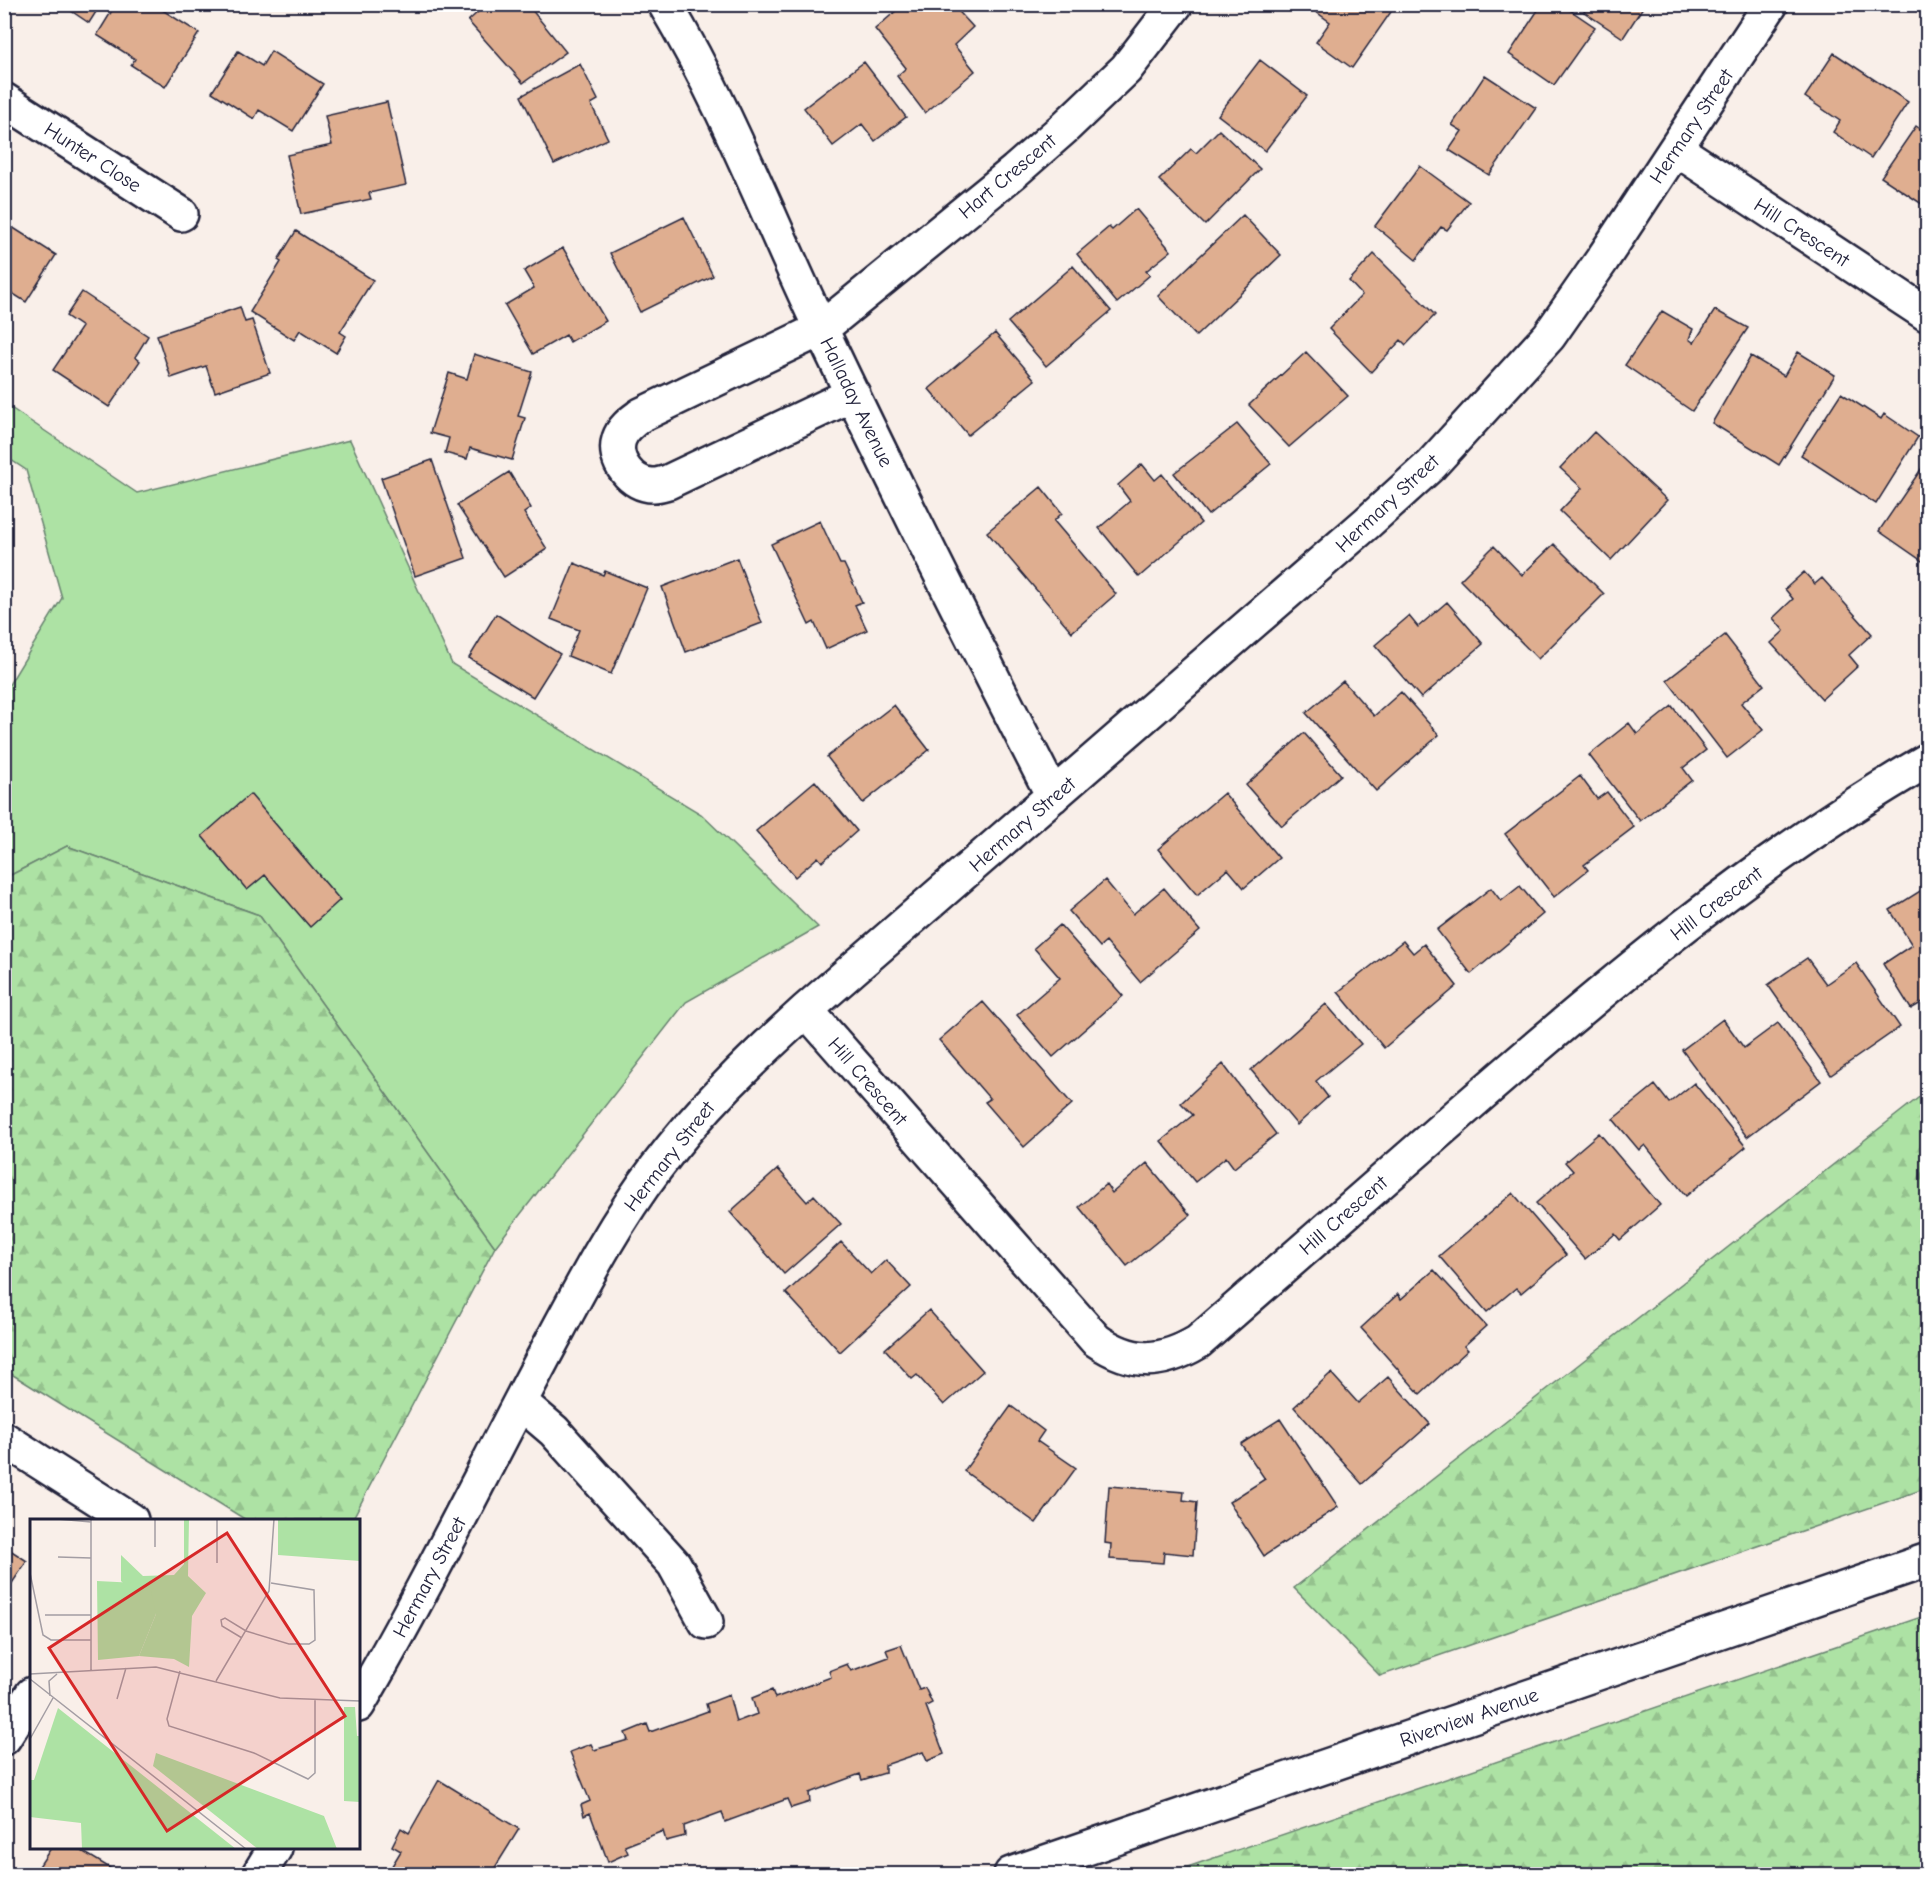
<svg xmlns="http://www.w3.org/2000/svg" width="1932" height="1879" viewBox="0 0 1932 1879" font-family="'Comic Neue',sans-serif">
	<style>
		.green { fill: #ade2a4; stroke: #688270; stroke-width: 1.5 }
		.forest { fill: url(#forest-firs); stroke: #688270; stroke-width: 1.5 }
		.building { fill: #dfae90; stroke: #22223b; stroke-width: 1.5 }
		.lines { fill: none; stroke-linecap: round; stroke-linejoin: round }
		.minor-casing { stroke: #22223b; stroke-width: 38 }
		.minor { stroke: #fff; stroke-width: 33 }
		.labels { text-anchor: middle; stroke-width: 5; stroke-linejoin: round; paint-order: stroke }
		.street-label { font-size: 20px; fill: #22223b; stroke: #fff }
		.inset-road { fill: none; stroke: #a39da3; stroke-width: 1.5 }
		.view { fill: #d62828; fill-opacity: 0.15; stroke: #d62828; stroke-width: 3 }
		.inset-edge { fill: none; stroke: #22223b; stroke-width: 3 }
	</style>
	<defs>
		<pattern id="forest-firs" width="22" height="20" patternUnits="userSpaceOnUse" patternTransform="scale(1.5)"><rect width="22" height="20" fill="#ade2a4"/><path d="M5 1l3.5 6h-7zM16 11l3.5 6h-7z" fill="#95c28e"/></pattern>
	</defs>
	<rect width="100%" height="100%" fill="#f9efe9"/>
	<filter id="ink" filterUnits="userSpaceOnUse"><feTurbulence type="fractalNoise" baseFrequency=".0167" numOctaves="2"/><feDisplacementMap in="SourceGraphic" scale="12" xChannelSelector="R" yChannelSelector="G"/><feConvolveMatrix kernelMatrix="1 2 1 2 8 2 1 2 1" color-interpolation-filters="sRGB"/></filter>
	<g filter="url(#ink)">
		<path class="green" d="M5,404L137,493L350,440L452,664L701,814L818,927L686,1002L495,1247L259,915L67,846L5,878L4,693L62,598L26,470L5,456Z"/>
		<path class="forest" d="M67,846L259,915L495,1247L352,1520H246L5,1370V878Z
			M1927,1091V1488L1380,1676L1294,1588Z
			M1927,1615V1874H1167Z"/>
		<path class="building" d="M61,4H101L89,23Z
			M116,4H153L199,33L165,87L131,65L135,59L97,35Z
			M487,4H527L566,52L523,83L468,21Z
			M904,4H952L973,27L954,45L975,71L925,113L897,76L906,68L875,29Z
			M1305,4H1386L1393,9L1352,68L1316,42L1330,22Z
			M1542,4H1561L1595,27L1554,85L1509,54Z
			M1588,4H1645L1623,38L1584,12Z
			M238,51L262,66L271,51L323,84L293,131L259,110L254,119L212,92Z
			M1834,53L1908,102L1871,158L1833,132L1840,121L1805,97Z
			M1260,60L1307,96L1265,151L1218,115Z
			M864,62L906,117L875,141L862,124L833,146L804,108Z
			M580,64L598,100L591,104L608,139L554,164L521,96Z
			M1485,75L1536,108L1489,175L1449,150L1462,131L1452,125Z
			M387,102L406,185L369,193L371,199L301,214L287,155L332,145L325,116Z
			M1916,126L1928,134V208L1881,177Z
			M1219,130L1260,169L1205,225L1159,180L1191,149L1196,153Z
			M1420,166L1469,202L1447,230L1441,227L1416,260L1375,226Z
			M1136,209L1171,251L1146,271L1150,275L1117,303L1077,254L1109,227L1112,230Z
			M1243,215L1281,255L1196,336L1158,296Z
			M684,217L713,276L640,312L610,253Z
			M4,222L56,255L26,302L4,288Z
			M296,231L373,280L340,332L346,336L336,353L300,330L294,340L250,312L281,262L278,260Z
			M563,248L606,321L570,342L566,335L533,354L505,305L534,288L524,271Z
			M1374,254L1435,315L1406,345L1401,340L1371,372L1329,329L1362,295L1349,281Z
			M1073,266L1111,311L1046,366L1008,322Z
			M82,292L148,336L135,357L140,361L109,407L53,370L82,327L66,316Z
			M240,307L245,322L252,320L270,373L215,392L206,366L171,378L157,335Z
			M1715,310L1748,328L1692,411L1625,365L1662,311L1693,329L1689,339L1694,343Z
			M995,333L1035,380L968,435L929,389Z
			M1306,352L1348,396L1289,447L1249,405Z
			M1798,352L1835,375L1779,465L1712,423L1751,356L1784,376Z
			M474,354L532,372L518,416L525,418L512,460L470,448L467,459L445,453L449,438L430,433L449,373L467,379Z
			M1841,393L1881,419L1884,414L1918,437L1876,504L1801,455Z
			M1237,424L1271,464L1208,515L1174,473Z
			M1594,432L1667,500L1611,560L1560,511L1582,488L1560,468Z
			M1928,459V565L1879,531Z
			M432,460L466,558L415,576L381,478Z
			M1142,464L1155,480L1162,474L1201,523L1139,577L1099,528L1130,501L1118,485Z
			M509,472L531,508L524,513L547,549L504,577L457,505Z
			M1041,487L1062,513L1054,521L1116,594L1072,632L987,532Z
			M820,521L840,564H844L862,602L855,605L867,630L826,649L814,622L809,625L771,544Z
			M1554,544L1604,594L1538,659L1460,580L1494,546L1522,575Z
			M737,558L762,623L686,652L662,587Z
			M574,563L603,575L605,571L647,588L611,674L568,656L579,630L551,619Z
			M1804,572L1815,584L1822,578L1872,634L1849,655L1858,666L1822,699L1771,643L1784,631L1773,618L1793,599L1785,589Z
			M1447,602L1483,644L1421,698L1375,645L1409,616L1418,627Z
			M496,614L560,654L533,697L469,658Z
			M1725,635L1764,685L1741,703L1763,730L1727,758L1667,680Z
			M1343,681L1374,716L1401,692L1439,735L1376,791L1306,713Z
			M894,705L929,750L863,803L827,757Z
			M1672,706L1706,750L1683,768L1692,780L1640,821L1589,755L1629,723L1637,734Z
			M1304,733L1341,775L1282,826L1246,785Z
			M1580,776L1597,799L1607,792L1634,827L1584,865L1588,870L1554,897L1505,834Z
			M815,781L857,831L822,862L818,857L795,877L756,831Z
			M1224,793L1279,858L1244,888L1228,869L1197,895L1158,849Z
			M250,794L340,900L310,927L265,875L247,890L202,836Z
			M1105,880L1133,914L1164,888L1200,931L1140,982L1106,942L1100,947L1069,911Z
			M1520,886L1543,914L1471,974L1437,930L1491,888L1501,901Z
			M1928,886V999L1911,1009L1883,964L1912,945L1890,910Z
			M1060,925L1123,996L1053,1057L1017,1015L1060,978L1034,948Z
			M1403,941L1413,953L1424,944L1457,986L1384,1048L1338,992Z
			M1807,958L1826,984L1856,963L1900,1027L1831,1075L1768,985Z
			M983,1002L1072,1104L1024,1147L985,1102L990,1099L939,1040Z
			M1326,1004L1361,1044L1316,1081L1328,1097L1297,1125L1251,1070Z
			M1723,1019L1744,1048L1778,1023L1821,1081L1747,1137L1682,1050Z
			M1223,1064L1276,1134L1234,1168L1226,1157L1195,1182L1161,1141L1193,1115L1181,1103Z
			M1694,1083L1746,1147L1686,1196L1645,1145L1639,1150L1613,1119L1655,1085L1669,1103Z
			M1599,1133L1660,1205L1620,1240L1615,1234L1585,1259L1536,1203L1573,1171L1565,1162Z
			M1147,1163L1190,1215L1127,1266L1079,1207L1106,1184L1112,1193Z
			M778,1169L807,1202L814,1195L841,1224L784,1274L730,1212Z
			M1513,1193L1566,1255L1521,1293L1516,1288L1487,1312L1439,1256Z
			M841,1242L871,1274L886,1260L911,1287L840,1352L786,1293Z
			M1434,1270L1486,1326L1464,1346L1468,1350L1420,1394L1361,1328L1398,1294L1401,1299Z
			M929,1310L983,1371L944,1405L917,1375L912,1379L885,1349Z
			M1331,1373L1358,1403L1388,1377L1430,1424L1362,1484L1294,1407Z
			M1011,1406L1044,1431L1037,1441L1076,1468L1036,1523L964,1471Z
			M1280,1419L1338,1507L1264,1556L1229,1502L1265,1479L1241,1444Z
			M1109,1486L1184,1492L1183,1500L1197,1502L1193,1555L1164,1552L1163,1563L1110,1559L1111,1544L1105,1543Z
			M4,1546L27,1561L4,1595Z
			M901,1645L919,1690L925,1688L932,1703L926,1706L944,1754L927,1761L923,1752L885,1765V1773L862,1780L860,1774L809,1793L810,1802L791,1808L787,1799L725,1822L722,1812L684,1826L685,1836L666,1841L663,1831L625,1846L628,1853L608,1862L590,1813L584,1816L581,1805L590,1801L570,1752L591,1744L594,1750L628,1740L625,1733L647,1724L650,1732L708,1711L706,1704L729,1695L736,1722L757,1714L752,1698L772,1690L775,1698L831,1677L829,1671L847,1664L851,1671L889,1657L886,1650Z
			M439,1780L519,1829L491,1874H387L401,1851L392,1846L401,1828L409,1833Z
			M51,1848H77L120,1874H34Z"/>
		<g class="lines">
			<g class="minor-casing">
				<path id="minor" d="M665,4C727,108 770,222 822,331C896,487 974,642 1053,796
					M4,100L181,214
					M1676,149L1928,315
					M853,394L668,482C664,483 658,485 654,485C632,486 612,460 619,439C623,427 633,421 641,415L821,329L1015,171L1063,129L1126,69L1176,4
					M806,1010L1096,1340C1132,1365 1161,1364 1198,1342C1285,1266 1372,1190 1460,1113C1607,985 1758,858 1928,760
					M520,1402L554,1431L674,1564L706,1622
					M4,1439L131,1520
					M358,1705C424,1592 481,1475 542,1360C577,1295 611,1227 656,1168C701,1108 750,1061 806,1010L1367,523L1431,465L1549,336L1602,260L1771,4
					M4,1738L32,1694
					M259,1874L275,1848
					M1011,1874L1928,1560"/>
			</g>
			<use href="#minor" class="minor"/>
		</g>
	</g>
	<g class="labels">
		<g class="street-label">
			<text transform="translate(1691 126) rotate(-56)" y="7">Hermary Street</text>
			<text transform="translate(93 157) rotate(33)" y="7">Hunter Close</text>
			<text transform="translate(1007 176) rotate(-40)" y="7">Hart Crescent</text>
			<text transform="translate(1802 232) rotate(33)" y="7">Hill Crescent</text>
			<text transform="translate(857 402) rotate(64)" y="7">Halladay Avenue</text>
			<text transform="translate(1387 503) rotate(-43)" y="7">Hermary Street</text>
			<text transform="translate(1022 824) rotate(-41)" y="7">Hermary Street</text>
			<text transform="translate(1716 903) rotate(-37)" y="7">Hill Crescent</text>
			<text transform="translate(868 1081) rotate(49)" y="7">Hill Crescent</text>
			<text transform="translate(669 1156) rotate(-52)" y="7">Hermary Street</text>
			<text transform="translate(1343 1215) rotate(-41)" y="7">Hill Crescent</text>
			<text transform="translate(429 1577) rotate(-62)" y="7">Hermary Street</text>
			<text transform="translate(1469 1717) rotate(-19)" y="7">Riverview Avenue</text>
		</g>
	</g>
	<g transform="translate(30 1519)">
		<rect width="330" height="330" fill="#f9efe9"/>
		<path d="M154,0H159L158,57L176,74L162,97L159,148L144,140L109,137L126,95L91,62V36L113,57L144,56L154,45ZM248,0H330V42L248,36ZM314,188H325L327,217H330V283L314,282Z" fill="#ade2a4"/>
		<path d="M67,62L107,64L121,72L126,95L109,137L68,141ZM28,189L206,330H52L51,304L0,298V261H4ZM126,234L294,297L307,330H228L123,247Z" fill="#ade2a4"/>
		<path class="inset-road" d="M27,0L61,3M187,0V44M125,28V0M28,38L61,39M0,54L13,116L21,121H61M15,96H61M212,119L192,107L191,101L195,99L216,112L259,125H279L285,121L284,71L241,64M61,152V0M150,152L137,200L139,207L224,234L278,260L285,254V181M0,155L126,148L250,179L330,182M0,160L216,330M186,162L239,72L244,0M20,177L19,162L27,155M87,180L96,149M0,220L23,179"/>
		<path class="view" d="M197,14L315,197L137,312L19,129Z"/>
		<rect width="330" height="330" class="inset-edge"/>
	</g>
	<rect width="1932" height="1879" fill="none" stroke="#fff" stroke-width="24"/>
	<rect x="12" y="12" width="1908" height="1855" fill="none" stroke="#22223b" stroke-width="2" filter="url(#ink)"/>
</svg>
